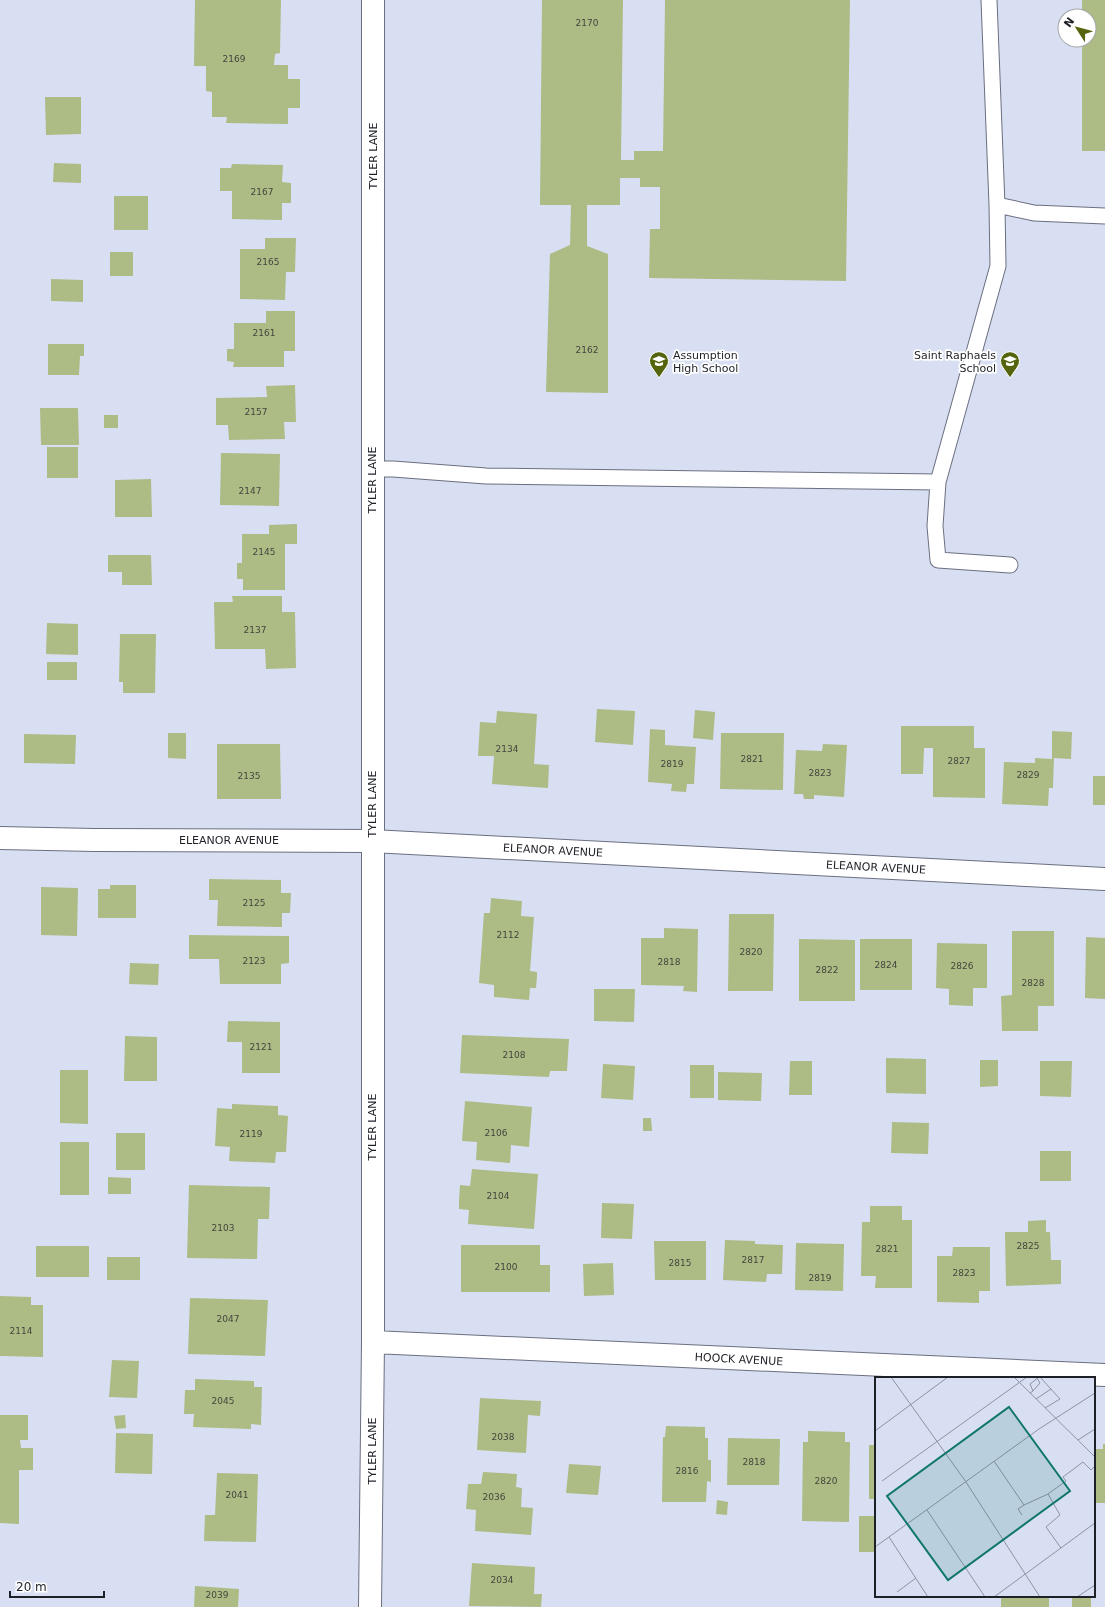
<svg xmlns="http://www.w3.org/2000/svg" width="1105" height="1607" viewBox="0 0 1105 1607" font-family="'DejaVu Sans',sans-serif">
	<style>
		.building { fill: #adbb85 }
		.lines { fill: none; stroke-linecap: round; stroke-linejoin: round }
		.service-casing { stroke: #6a6f80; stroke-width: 17 }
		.minor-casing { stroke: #6a6f80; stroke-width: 24 }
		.service { stroke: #fff; stroke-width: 15 }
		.minor { stroke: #fff; stroke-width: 22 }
		.labels { text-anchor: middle; stroke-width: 3.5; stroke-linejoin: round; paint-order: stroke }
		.number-label { font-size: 9px; fill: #42473e }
		.street-label { font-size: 11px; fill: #1e2027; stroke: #fff }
		.poi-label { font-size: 11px; fill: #1e2027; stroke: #fff; text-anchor: start }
		.inset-road { fill: none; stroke: #8e93a1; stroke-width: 1 }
		.view { fill: #0f766e; fill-opacity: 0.15; stroke: #0f766e; stroke-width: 2 }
		.inset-edge { fill: none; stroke: #1e2027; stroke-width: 2 }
	</style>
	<rect width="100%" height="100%" fill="#d9dff2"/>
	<path class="building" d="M195,0H281L280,53L275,54L274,65H288V79H300V108H288V124L226,123L227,117H212V92L206,91V66H194Z
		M542,0H623L621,160H634V151H663L665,0H850L846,281L649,278L650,229H660V187H640V178H620V205H587V246L608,254V393L546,392L550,254L570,245L571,205H540Z
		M1082,0H1105V151H1082V40H1089V16H1082Z
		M45,97H81V134L46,135Z
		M54,163L81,164V183L53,182Z
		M232,164L283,165L282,182L291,183V203H282V220L232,219V191H220V168H231Z
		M114,196H148V230H114Z
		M265,238H296L295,272H286L285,300L240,299V249H265Z
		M110,252H133V276H110Z
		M51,279L83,280V302L51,301Z
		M266,311H295V351H284V367H233L234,362L227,361V349H234V323H266Z
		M48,344H84V356H80L79,375H48Z
		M295,385L296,422H284L285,439L229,440L228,425H216V398L267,397L266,386Z
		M40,408H78L79,445H41Z
		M104,415H118V428H104Z
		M47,447H78V478H47Z
		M221,453L280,454L279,506L220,505Z
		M151,479L152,517H115V480Z
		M297,524V544H285V590H243V579H237V563H242V534H269V525Z
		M108,555H151L152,585H122V572H108Z
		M232,596H282V612H295L296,668L266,669L265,649H215L214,602H233Z
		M47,623L78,624V655L46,654Z
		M120,634H156L155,693H123V682H119Z
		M47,662H77V680H47Z
		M597,709L635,711L633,745L595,742Z
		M695,710L715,712L713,740L693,738Z
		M497,711L537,714L534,764L549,765L548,788L492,784L494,756H478L480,722L496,723Z
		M901,726H974V748H985V798L933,797V748H924L923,774H901Z
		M650,729L665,730V745L696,747L694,784H687L686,792L671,791L672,784L648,782Z
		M1052,731L1072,732L1071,759L1054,758L1053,788H1049L1048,806L1002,804L1004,762L1035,763V758L1052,759Z
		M168,733H186V759L168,758Z
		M721,733H784L783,790L720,789Z
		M24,734L76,735L75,764L24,763Z
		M217,744H280L281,799H217Z
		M823,744L847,745L844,797L814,795V799H804L803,794H794L796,750L822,751Z
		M1093,776H1105V805H1093Z
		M209,879L281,880V893H291L290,913H282V927L217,926L218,900H209Z
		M110,885H136V918H98V889H110Z
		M41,887L78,888L77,936L41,935Z
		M491,898L522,901L521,916L534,917L530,971L537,972V976L536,988H530L529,1000L494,997V985L479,983L484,913H490Z
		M729,914H774L773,991H728Z
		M664,928L698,929L697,992L683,991L684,986L641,985V938H664Z
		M1012,931H1054V1006H1038V1031H1002L1001,996L1012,995Z
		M189,935L289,936V963L281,964V984H220L219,959H189Z
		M1086,937L1105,938V999L1085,998Z
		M799,939L855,940V1001H799Z
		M860,939H912V990H860Z
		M937,943L987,944V988H973V1006L949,1005V989L936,988Z
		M130,963L159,964L158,985L129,984Z
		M594,989H635L634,1022L594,1021Z
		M228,1021L280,1022V1073H242V1042H227Z
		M462,1035L569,1039L567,1071H550L549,1077L460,1073Z
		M125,1036L157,1037V1081H124Z
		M886,1058L926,1059V1094L886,1093Z
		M980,1060H998V1086L980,1087Z
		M790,1061H812V1095H789Z
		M1040,1061H1072L1071,1097L1040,1096Z
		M603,1064L635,1066L633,1100L601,1098Z
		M690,1065H714V1098H690Z
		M60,1070H88V1124L60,1123Z
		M718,1072L762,1073L761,1101L718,1100Z
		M465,1101L532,1107L529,1147L511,1145L510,1163L476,1160L477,1142L462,1141Z
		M232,1104L278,1106V1115L288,1116L286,1152H276L275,1163L229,1161L230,1147L215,1146L217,1108L232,1109Z
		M643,1118H651L652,1131H643Z
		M892,1122L929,1123L928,1154L891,1153Z
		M116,1133H145V1170H116Z
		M60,1142H89V1195H60Z
		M1040,1151H1071V1181H1040Z
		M472,1169L538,1174L534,1229L468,1224L469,1210L459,1209V1201L460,1185L470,1186Z
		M108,1177L131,1178V1194H108Z
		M189,1185L270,1187L269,1219H258L257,1259L187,1258Z
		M602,1203L634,1204L632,1239L601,1238Z
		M870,1206H902V1220H912V1288H875L876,1276H861L862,1222H870Z
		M1046,1220V1232H1050L1051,1260H1061V1284L1006,1286L1005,1232H1028V1221Z
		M725,1240L755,1241V1244L783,1245L782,1274H767L766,1282L723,1280Z
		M654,1241H706V1280H655Z
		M796,1243L844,1244L843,1291L795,1290Z
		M461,1245H540V1265H550V1292H461Z
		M36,1246H89V1277H36Z
		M953,1247H990V1291H979V1303L937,1302V1256H952Z
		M107,1257H140V1280H107Z
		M613,1263L614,1295L584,1296L583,1264Z
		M0,1296L31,1297V1305H43V1357L0,1356Z
		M190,1298L268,1300L265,1356L188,1354Z
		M112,1360L139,1361L137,1398L109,1397Z
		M195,1379L254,1381V1387H262L261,1425L251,1424V1429L193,1427L194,1414H184L185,1390H195Z
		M480,1398L541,1401L540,1416L528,1415L526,1453L477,1450Z
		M0,1415H28V1440H20L21,1448H33V1470H19V1524L0,1523Z
		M125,1415L126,1428L116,1429L114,1416Z
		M666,1426L705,1427V1438H708V1460H711V1482L707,1481L706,1502H662L663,1437H665Z
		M808,1431L845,1432V1442H850L849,1522L802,1521L803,1442H808Z
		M116,1433L153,1434L152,1474L115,1473Z
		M728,1438L780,1439L779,1485H727Z
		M1103,1444H1105V1503H1095L1094,1449H1103Z
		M869,1445H876V1499H869Z
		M569,1464L601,1466L598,1495L566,1493Z
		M483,1472L517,1474L516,1487L522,1488L521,1507L533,1508L531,1535L475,1531L476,1510L466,1509L468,1484H481Z
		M217,1473L258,1474L256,1542L204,1541L205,1515H215Z
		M717,1500L728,1502L727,1515L716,1514Z
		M859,1516H876V1552H859Z
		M472,1563L535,1567L534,1594H542L541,1607L469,1606Z
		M195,1586L239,1589L238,1607H194Z
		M1001,1596H1049V1607H1001Z
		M1072,1596H1091V1607H1072Z"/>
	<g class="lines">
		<g class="service-casing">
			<path id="service" d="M989,0L997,205
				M373,469H393L486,476L938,482L998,266L997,205L1034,213L1105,216
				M938,482L935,526L938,560L1010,565"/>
		</g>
		<g class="minor-casing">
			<path id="minor" d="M0,838L94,840L372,841L1105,879
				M373,1342L1105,1375
				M370,1607L373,1342V0"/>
		</g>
		<use href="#service" class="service"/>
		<use href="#minor" class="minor"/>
	</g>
	<defs>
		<g id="school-pin" transform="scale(1)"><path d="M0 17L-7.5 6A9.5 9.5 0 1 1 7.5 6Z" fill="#55650d" stroke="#fff"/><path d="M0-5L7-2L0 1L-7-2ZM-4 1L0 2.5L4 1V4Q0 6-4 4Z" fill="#fff"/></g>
	</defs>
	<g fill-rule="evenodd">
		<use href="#school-pin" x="659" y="361"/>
		<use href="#school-pin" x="1010" y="361"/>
	</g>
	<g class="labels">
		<g class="number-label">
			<text x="587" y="26">2170</text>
			<text x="234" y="62">2169</text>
			<text x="262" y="195">2167</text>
			<text x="268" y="265">2165</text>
			<text x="264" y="336">2161</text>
			<text x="587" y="353">2162</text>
			<text x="256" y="415">2157</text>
			<text x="250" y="494">2147</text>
			<text x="264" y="555">2145</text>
			<text x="255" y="633">2137</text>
			<text x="507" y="752">2134</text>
			<text x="752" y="762">2821</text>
			<text x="959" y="764">2827</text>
			<text x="672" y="767">2819</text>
			<text x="820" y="776">2823</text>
			<text x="1028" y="778">2829</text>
			<text x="249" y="779">2135</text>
			<text x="254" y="906">2125</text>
			<text x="508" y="938">2112</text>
			<text x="751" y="955">2820</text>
			<text x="254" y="964">2123</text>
			<text x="669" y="965">2818</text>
			<text x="886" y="968">2824</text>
			<text x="962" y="969">2826</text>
			<text x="827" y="973">2822</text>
			<text x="1033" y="986">2828</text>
			<text x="261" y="1050">2121</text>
			<text x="514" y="1058">2108</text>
			<text x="496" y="1136">2106</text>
			<text x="251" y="1137">2119</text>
			<text x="498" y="1199">2104</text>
			<text x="223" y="1231">2103</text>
			<text x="1028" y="1249">2825</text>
			<text x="887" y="1252">2821</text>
			<text x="753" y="1263">2817</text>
			<text x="680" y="1266">2815</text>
			<text x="506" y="1270">2100</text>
			<text x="964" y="1276">2823</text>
			<text x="820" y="1281">2819</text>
			<text x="228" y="1322">2047</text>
			<text x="21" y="1334">2114</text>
			<text x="223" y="1404">2045</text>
			<text x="503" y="1440">2038</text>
			<text x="754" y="1465">2818</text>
			<text x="687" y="1474">2816</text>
			<text x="826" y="1484">2820</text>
			<text x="237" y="1498">2041</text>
			<text x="494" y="1500">2036</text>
			<text x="502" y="1583">2034</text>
			<text x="217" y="1598">2039</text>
		</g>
		<g class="street-label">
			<text transform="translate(373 156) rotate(-90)" y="4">TYLER LANE</text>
			<text transform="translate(372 480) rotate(-90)" y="4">TYLER LANE</text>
			<text transform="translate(372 804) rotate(-90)" y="4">TYLER LANE</text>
			<text x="229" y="844">ELEANOR AVENUE</text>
			<text transform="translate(553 850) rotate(3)" y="4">ELEANOR AVENUE</text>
			<text transform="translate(876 867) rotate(3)" y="4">ELEANOR AVENUE</text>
			<text transform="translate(372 1127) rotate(-90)" y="4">TYLER LANE</text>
			<text transform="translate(739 1359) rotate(3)" y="4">HOOCK AVENUE</text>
			<text transform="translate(372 1451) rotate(-90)" y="4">TYLER LANE</text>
		</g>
		<g class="poi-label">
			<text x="673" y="359">Assumption<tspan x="673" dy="13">High School</tspan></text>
			<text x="996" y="359" text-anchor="end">Saint Raphaels<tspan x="996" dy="13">School</tspan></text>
		</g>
	</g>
	<g transform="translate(875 1377)">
		<rect width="220" height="220" fill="#d9dff2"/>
		<path class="inset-road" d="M16,0L91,105L165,220M139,0L220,80M165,0L185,22L170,31M158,14L165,6L162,1M155,16L158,14L155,7L164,0M161,22L176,12M0,54L73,0M203,63L220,52M119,84L149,128L173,117L185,138L171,150L186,171M7,104L152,0M173,117L191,104L188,100L208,85L216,93L220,89M52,133L110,220M147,138L143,132L149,128M14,160L53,220M0,170L164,52L220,16M22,215L41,201M119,220L220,146M202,220L220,208"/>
		<path class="view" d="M134,30L195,114L73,203L12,119Z"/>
		<rect width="220" height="220" class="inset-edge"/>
	</g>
	<g transform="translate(1077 28) rotate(306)"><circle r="19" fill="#ffffff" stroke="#a5a6a9"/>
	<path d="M0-3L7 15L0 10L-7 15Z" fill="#55650d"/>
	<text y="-6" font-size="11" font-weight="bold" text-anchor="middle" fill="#1e2027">N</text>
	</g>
	<path d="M10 1591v6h94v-6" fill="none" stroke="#1e2027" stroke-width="2"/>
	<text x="16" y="1591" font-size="12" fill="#1e2027" stroke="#ffffff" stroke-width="3" paint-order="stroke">20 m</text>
</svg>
